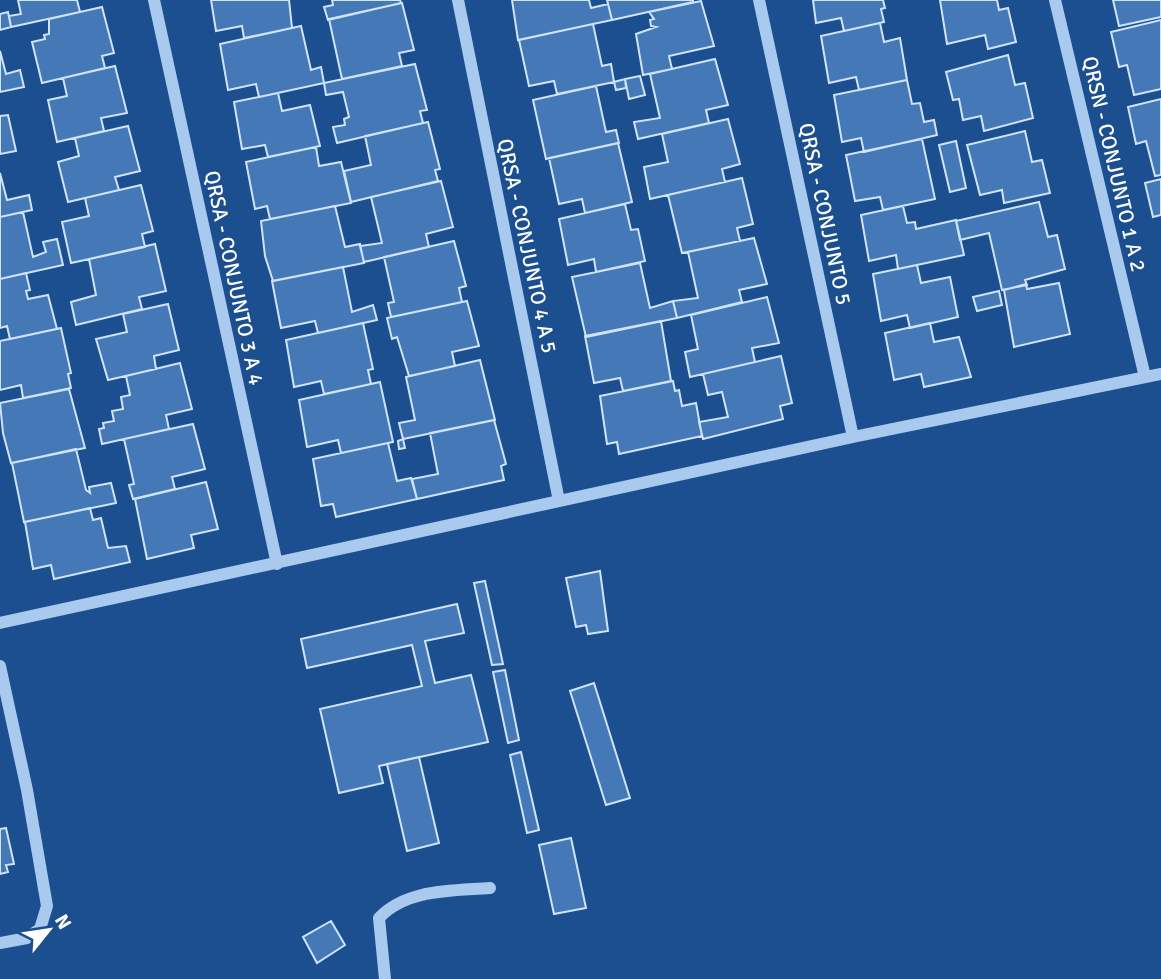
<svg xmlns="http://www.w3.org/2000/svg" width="1161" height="979" viewBox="0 0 1161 979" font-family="Signika,sans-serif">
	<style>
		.building { fill: #4478b7; stroke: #cfe3fa; stroke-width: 2 }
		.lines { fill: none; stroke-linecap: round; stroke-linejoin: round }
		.minor { stroke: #a9c9ee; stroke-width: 12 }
		.labels { text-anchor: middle; stroke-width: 5; stroke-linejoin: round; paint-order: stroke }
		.street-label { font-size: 21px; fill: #fff; stroke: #1b4f8f }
	</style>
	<rect width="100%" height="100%" fill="#1b4f8f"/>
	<path class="building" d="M18,0H77L80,12L11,27L9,16L21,14Z
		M211,0H289L292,28L244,38L242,26L216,31Z
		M332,0H400L401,3L328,20L324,7L333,5Z
		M512,0H589L591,8L608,4L612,20L518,40Z
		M607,0H693V2L612,20Z
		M813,0H883L885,8L881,9L884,22L844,31L841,18L816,23Z
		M940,0H997L999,10L1008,8L1016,42L988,49L985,35L947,44Z
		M1113,0H1161V17L1119,26Z
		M701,1L714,46L669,56L672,69L643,75L636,34L656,27L651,26L650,20L654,19L649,12Z
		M402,3L414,50L399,53L402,66L342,79L329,19Z
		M102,7L114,53L102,56L105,68L42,83L32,42L45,39L44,35L49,34V19Z
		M8,12L11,27L0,30V14Z
		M1161,20V89L1134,95L1127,65L1119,67L1111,32Z
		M880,23L884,42L900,38L907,80L859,90L856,77L829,83L821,36Z
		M593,24L602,66L611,64L614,82L557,94L554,81L529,86L519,40Z
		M301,26L311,70L321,67L324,83L259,97L256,84L228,90L220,44Z
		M0,51L6,74L20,70L24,87L0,92Z
		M1008,55L1015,85L1025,83L1033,118L984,131L981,116L963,120L959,99L953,100L946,72Z
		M715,59L728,105L706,110L709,123L638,139L634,122L660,118L650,74Z
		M415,64L427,110L420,111L423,123L337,143L333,127L345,125L344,119L349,117L343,92L326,95L324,83Z
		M115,66L127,113L101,118L104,131L57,142L48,100L67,96L63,78Z
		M640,76L645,95L629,99L625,79Z
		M625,79L626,88L616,90L614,82Z
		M907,80L912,104L920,103L924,122L934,120L937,135L864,152L861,138L842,142L834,95Z
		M596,86L606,132L616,130L619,143L546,159L533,100Z
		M278,93L282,111L310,105L320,146L268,157L265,145L242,149L234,102Z
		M1161,99V175L1155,176L1146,141L1136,144L1128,107Z
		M8,115L16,151L0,154V116Z
		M728,119L740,164L722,169L725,182L650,199L644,167L668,162L662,134Z
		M428,122L440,169L435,170L438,181L351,202L344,171L371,165L365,136Z
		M128,126L140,171L115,177L119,190L68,202L58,162L79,156L75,138Z
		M1025,131L1032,162L1042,160L1050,193L1004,203L1002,190L980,195L967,145Z
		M922,139L935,199L883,210L880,197L855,201L846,155Z
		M956,141L966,188L950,192L939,145Z
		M618,143L632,202L585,213L582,199L559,204L549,158Z
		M316,147L319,166L341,162L351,203L270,219L267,206L255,209L246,162Z
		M0,173L7,200L29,195L32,210L0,217Z
		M742,178L753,224L737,228L740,241L682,253L668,195Z
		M1161,179V215L1153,217L1145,183Z
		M441,181L453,227L426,234L429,247L364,262L360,246L382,243L371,197Z
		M141,185L153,231L142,234L145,247L71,263L62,222L89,216L85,198Z
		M1039,202L1048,237L1057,235L1065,269L1025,280L1027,285L1002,290L989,233L960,240L956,221Z
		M625,204L631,230L638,229L645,261L596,272L594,259L568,265L559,219Z
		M335,206L345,247L360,244L364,263L273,281L265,256L261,221Z
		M903,206L907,223L915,222L916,229L956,220L964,255L898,269L896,255L869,261L861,215Z
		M23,212L33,257L46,252L43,242L57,239L63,265L0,279V217Z
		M754,238L767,284L739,290L742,302L677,318L673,301L698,298L688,252Z
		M454,241L466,286L459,288L462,302L391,317L388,303L394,302L384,257Z
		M155,244L166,291L139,297L142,309L76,325L71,302L96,295L89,259Z
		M640,263L650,308L673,301L677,318L586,337L572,277Z
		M917,265L921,283L950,277L958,317L910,328L907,315L881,321L873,274Z
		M343,267L352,312L373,305L377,320L318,333L315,321L281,328L272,281Z
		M26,273L30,290L26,291L28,299L48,295L57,329L10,339L7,326L0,328V279Z
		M1059,283L1070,334L1014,347L1004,290L1026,284L1027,289Z
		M999,291L1002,305L977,311L973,297Z
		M767,297L779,343L752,348L755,362L690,377L685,352L698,349L691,315Z
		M467,301L479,346L452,352L455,366L409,376L397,337L392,339L387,318Z
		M168,304L179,350L154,356L156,369L108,380L96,339L127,332L123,314Z
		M661,321L671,381L623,391L620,378L594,383L585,336Z
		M363,323L373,369L368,370L371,384L324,394L321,381L294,387L286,340Z
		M930,323L934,342L959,337L971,377L924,387L921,374L894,380L885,333Z
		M61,328L71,373L68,374L71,388L23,398L21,385L0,390V341Z
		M781,356L792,403L780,406L783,419L703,439L699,422L728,417L722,392L708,395L703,374Z
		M480,360L495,420L403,439L399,423L415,420L406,377Z
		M180,363L192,409L166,415L169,429L102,444L99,429L104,428L103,423L114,421L112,411L123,409L121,397L130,395L126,376Z
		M673,381L675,391L679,390L682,406L696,403L702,436L619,454L617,442L607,444L600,396Z
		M380,382L393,442L341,453L338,440L307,447L299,400Z
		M69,389L85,448L11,463L3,433L0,403Z
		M494,420L506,464L501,466L504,480L417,499L412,479L438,474L430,433Z
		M193,424L205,469L172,477L175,489L133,499L129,485L134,484L124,439Z
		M403,439L405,448L399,449L398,441Z
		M388,443L397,481L411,478L417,499L336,517L333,504L321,506L313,459Z
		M76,449L86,490L90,493L89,487L111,483L116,503L24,522L12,463Z
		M206,482L218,529L191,535L194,548L147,559L135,499Z
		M90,508L93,520L101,518L108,548L126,546L130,562L54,579L51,565L33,569L25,522Z
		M600,571L608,631L588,634L586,625L576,627L566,578Z
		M485,581L503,664L492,665L474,583Z
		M457,604L464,633L425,641L435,683L471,675L488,742L379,766L383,783L339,793L320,709L422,686L412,645L307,668L301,639Z
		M505,670L519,740L508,743L493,672Z
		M594,683L630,798L606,805L570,691Z
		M521,752L539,830L527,833L510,755Z
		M419,757L439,843L407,851L387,764Z
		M6,828L14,864L6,865L8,872L0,874V829Z
		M571,838L586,908L554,914L539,845Z
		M331,921L345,945L317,963L303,937Z"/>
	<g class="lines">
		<path class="minor" d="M154,0L277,564
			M458,0L559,501
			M759,0L853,437
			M1055,0L1145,377
			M0,623L853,437L1161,374
			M0,666L27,790L47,906L40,929L27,938L0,943
			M385,979L379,918C406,889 451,891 490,888"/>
	</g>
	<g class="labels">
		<g class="street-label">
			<text transform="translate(1114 164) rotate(77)" y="7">QRSN - CONJUNTO 1 A 2</text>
			<text transform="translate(825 214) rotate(78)" y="7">QRSA - CONJUNTO 5</text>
			<text transform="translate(527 246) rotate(78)" y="7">QRSA - CONJUNTO 4 A 5</text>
			<text transform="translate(234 278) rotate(78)" y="7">QRSA - CONJUNTO 3 A 4</text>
		</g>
	</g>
	<g transform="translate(49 930) rotate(60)" stroke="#1b4f8f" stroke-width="5" paint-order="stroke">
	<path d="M0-5L12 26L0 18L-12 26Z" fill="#ffffff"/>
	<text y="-10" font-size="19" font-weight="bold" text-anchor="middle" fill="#ffffff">N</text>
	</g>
</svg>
